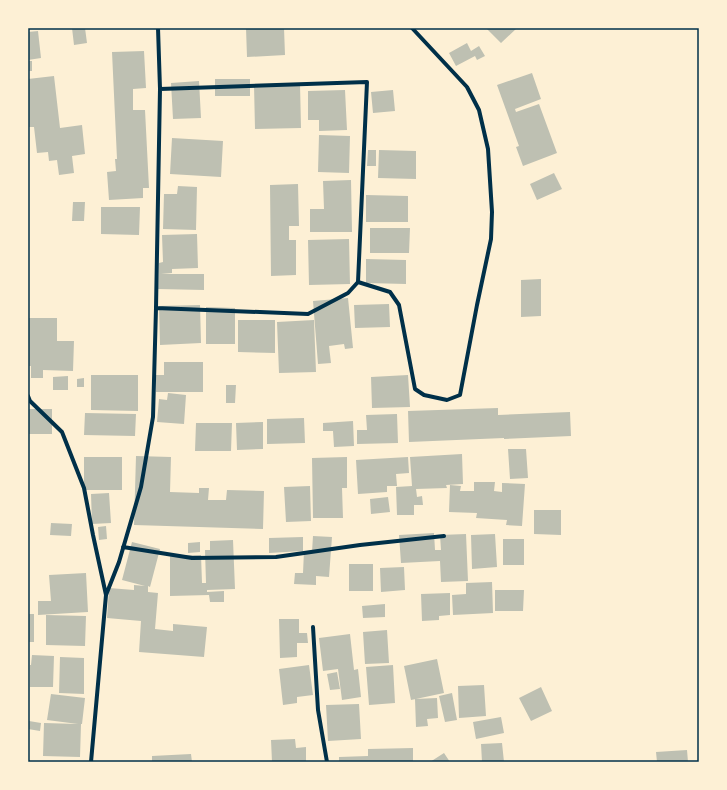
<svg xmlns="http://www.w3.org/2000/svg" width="727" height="790" viewBox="0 0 727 790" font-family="Cabin,sans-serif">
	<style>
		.building { fill: #bec0b2 }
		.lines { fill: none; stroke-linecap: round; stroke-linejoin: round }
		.minor { stroke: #003049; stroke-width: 4 }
		.neatline { fill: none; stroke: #003049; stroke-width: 1.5 }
	</style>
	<rect width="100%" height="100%" fill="#fdf0d5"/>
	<path class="building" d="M72,28H85L87,43L74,45Z
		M246,28H284L285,55L247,57Z
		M486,28H517L501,43Z
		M38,31L41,58L28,60V32Z
		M467,43L471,51L479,46L485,56L477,60L475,56L456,66L449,53Z
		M144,51L146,88L133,89V110H145L149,188H143V198L109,200L107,172L116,171L115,159H117L112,52Z
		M28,61H32V71H28Z
		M532,73L541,99L515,109L516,112L539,104L557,153L523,166L516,147L519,146L497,85Z
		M54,76L60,128L82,125L85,154L72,156L74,173L59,175L57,160L49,161L48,152L37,153L34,127H28V79Z
		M215,79H250V96H215Z
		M199,81L201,118L173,119L171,83Z
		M300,84L301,128L255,129L254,85Z
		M345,90L347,130L319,131V120H308V91Z
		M393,90L395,111L373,113L371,92Z
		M319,135L350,136L349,173L318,172Z
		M172,138L223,141L221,177L170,174Z
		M368,150H376V166H367Z
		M379,150L416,151V179L378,178Z
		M554,173L562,189L537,200L530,184Z
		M351,180L352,232H310V209H324L323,181Z
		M298,184L299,226H289V240H296V275L271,276L270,185Z
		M178,186L197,187L196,230L163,229L164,194H177Z
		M366,195L408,196V222H366Z
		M73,202H85L84,221H72Z
		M101,207H140L139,235L101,234Z
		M370,228H410L409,253H370Z
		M197,234L198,268L172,269V273L161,274H204V290L158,289L159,263L163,262L162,235Z
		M349,239L350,284L309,285L308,240Z
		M366,259L406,260V284L366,283Z
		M541,279V316L521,317V280Z
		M348,298L353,348L345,349L344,344L329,346L331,363L318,364L313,301Z
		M389,304L390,327L355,328L354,305Z
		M200,305L201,343L160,345L159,306Z
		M206,307L235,308V344H206Z
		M28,318H57V341H74L73,371L43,370V378H31V366H28Z
		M238,320H275V353L238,352Z
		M314,320L316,372L279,373L277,322Z
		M164,362H203V392H156V375H164Z
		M91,375H138V411L91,410Z
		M408,375L410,407L372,408L371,377Z
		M68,376V390H53V377Z
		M84,378V387H77V379Z
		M226,385H236L235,403H226Z
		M168,393L186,395L184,424L157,422L159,399L167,400Z
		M498,408V415L570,412L571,436L504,439V438L409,442L408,411Z
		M28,409H52V434H28Z
		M85,413L136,414L135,436L84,435Z
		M397,414L398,443L357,444V430H367L366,415Z
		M304,418L305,443L267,444V419Z
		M353,421L354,446L334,447L333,431H323V423Z
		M263,422V449L237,450L236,423Z
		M196,423H232L231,451H195Z
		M508,449H526L528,478L510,479Z
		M462,454L463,484L446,485L447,488L416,489L417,497L422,496L423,505H414V515H397L396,487L412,486L410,457Z
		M136,456L171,457L170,492L199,493V488H209L208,500H226L227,490L264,491L263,529L134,525Z
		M84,457H122V490H84Z
		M347,457V488H342L343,518H313L312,458Z
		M408,457L409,473L396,474L397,486H387V492L358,494L356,460Z
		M474,482H495L494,491L502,492V483L525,484L522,526L506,525L507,520L476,518L477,513L449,512L450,485L461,486L460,491H474Z
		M310,486L311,521L286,522L284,487Z
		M109,493L111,523L92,524L91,494Z
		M388,497L390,512L371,514L370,499Z
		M534,510H561V535L534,534Z
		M51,523L72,524L71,536L50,535Z
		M106,526L107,539L99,540L98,527Z
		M434,533L435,550H441L440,535L466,534L468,581L441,582L440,561L401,563L399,535Z
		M495,534L497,567L472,569L471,535Z
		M313,536L332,537L329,577L316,576V585L294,584L295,573H303L304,551L312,552Z
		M303,537V551L269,553V538Z
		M503,539H524V565H503Z
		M233,540L235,589L207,590V592L224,591V602H210L209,595L170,596V555H201L202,583H206L205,550H210V541Z
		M132,542L160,549L150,587L148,586V592L158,593L155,629L173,631V624L207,627L204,657L139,652L141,621L107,618L109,588L134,590V585L145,586L122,580Z
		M200,542V552L188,553V543Z
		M349,564H373V591H349Z
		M404,567L405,590L381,592L380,568Z
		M86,573L88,612L38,615V601H51L49,575Z
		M492,582L493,613L453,615L452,595L466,594V583Z
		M495,590H524L523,611H495Z
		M450,593V615L439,616V620L422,621L421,594Z
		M385,604V617L363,618L362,606Z
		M28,614H34V642H28Z
		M46,615L86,616L85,646L46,645Z
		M279,619H299V633H307L308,643H297V657L280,658Z
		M387,630L389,663L365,664L363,632Z
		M350,634L354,670L358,669L361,697L342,700L338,669L323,671L319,638Z
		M32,655L54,656L53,687H30V665H31Z
		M60,657L84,658V694L59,693Z
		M437,659L444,693L411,700L404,666Z
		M309,665L313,695L297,697V703L283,705L279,669Z
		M393,665L395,703L369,705L366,667Z
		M337,672L340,689L330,690L327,674Z
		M484,685L486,716L459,718L458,686Z
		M541,687L552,711L531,721L519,698Z
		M452,693L457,720L445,722L439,696Z
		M51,694L85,698L82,724H81L80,757L43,756L44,723L78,724L47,720Z
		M437,698L438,718L427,719L428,726L416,727L415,699Z
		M359,704L361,739L328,741L326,705Z
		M501,717L504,733L476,739L473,722Z
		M29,721L41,723L40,731L28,729Z
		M295,739L296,748L306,747V762H272L271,740Z
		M502,743L504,762H482L481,744Z
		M413,748V762H339V757L368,756V749Z
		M687,750L688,762H657L656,752Z
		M444,753L450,762H430Z
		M191,754L192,762H152V756Z"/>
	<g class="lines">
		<path class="minor" d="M358,282L390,292L399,305L415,389L424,395L447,400L460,395L477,305L491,239L492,212L488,149L479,110L467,87L412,28
			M156,308L308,314L348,293L358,282L367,82L160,89
			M28,396L30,401L62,432L84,488L93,535L106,595
			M123,547L192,558L276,557L360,545L444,536
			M313,627L318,710L327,762
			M91,762L106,595L119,562L141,487L153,417L156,308L160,89L158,28"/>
	</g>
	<rect width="727" height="790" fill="none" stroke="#fdf0d5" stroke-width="58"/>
	<rect x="29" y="29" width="669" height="732" class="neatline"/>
</svg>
